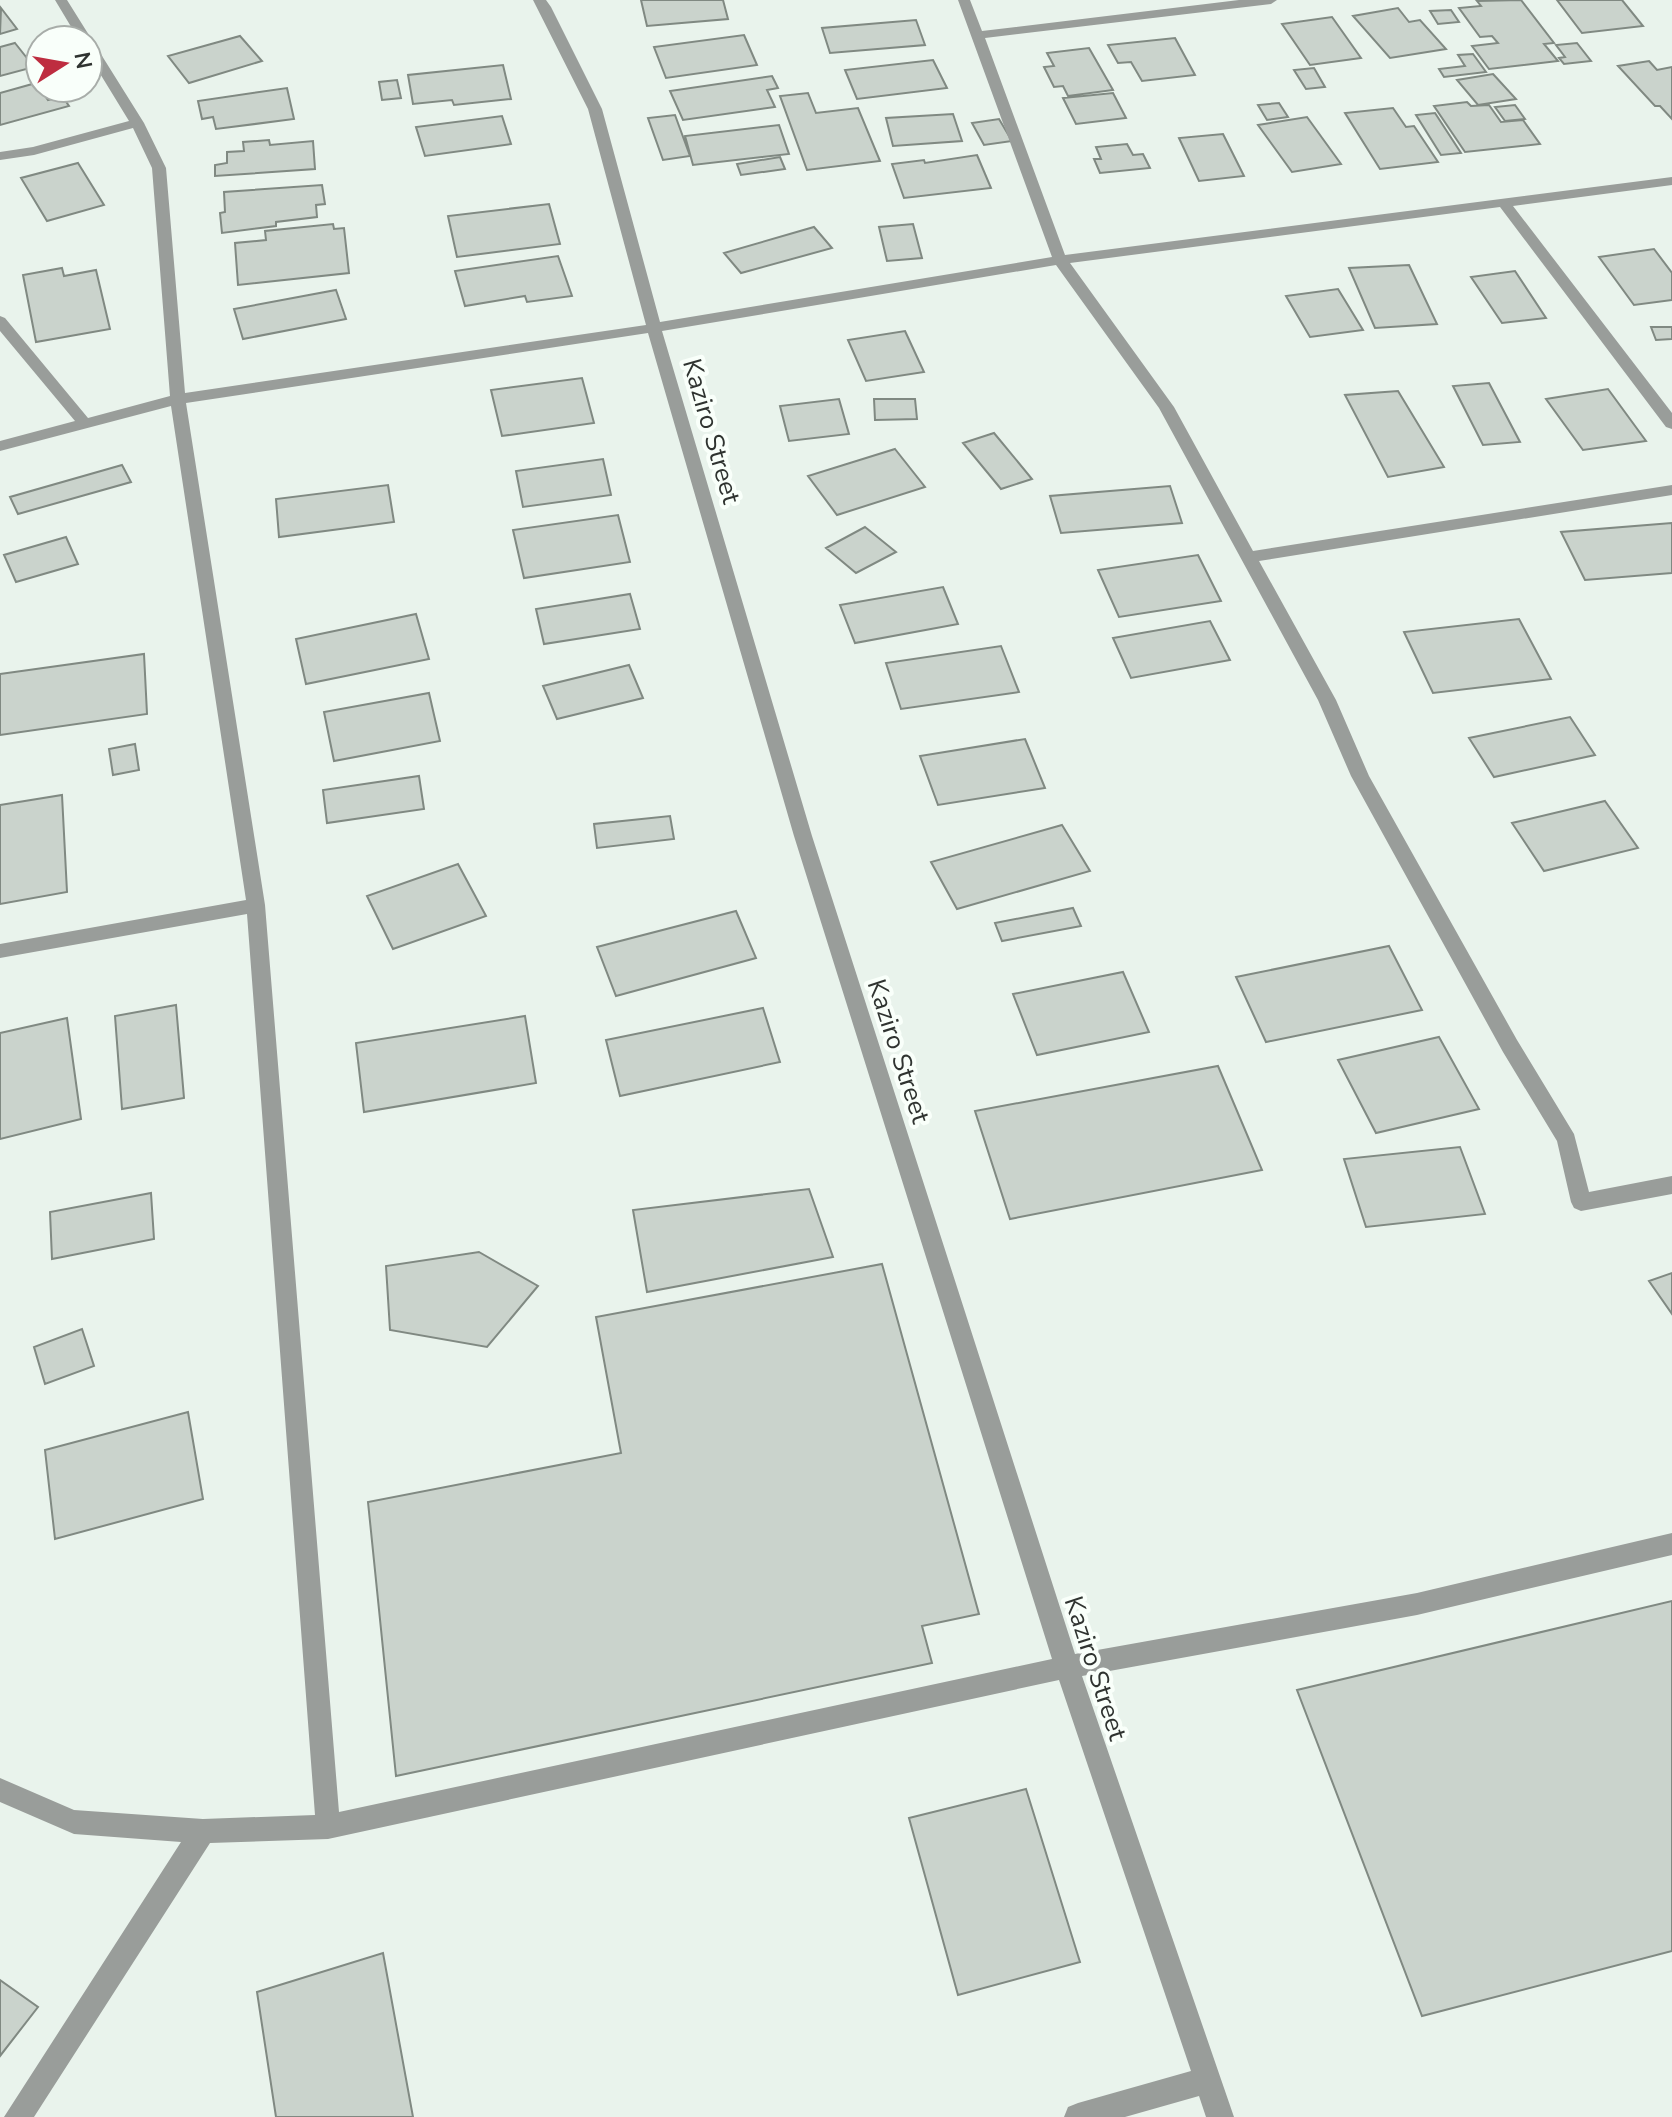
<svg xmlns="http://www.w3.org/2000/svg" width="1672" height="2117" viewBox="0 0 1672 2117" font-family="'Nunito Sans',sans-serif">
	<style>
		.building { fill: #cad3cc; stroke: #808982; stroke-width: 2 }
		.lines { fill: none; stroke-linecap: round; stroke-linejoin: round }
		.minor { fill: #999d9a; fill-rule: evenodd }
		.labels { text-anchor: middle; stroke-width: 8; stroke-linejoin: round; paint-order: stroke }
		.street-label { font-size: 26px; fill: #2f3330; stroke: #f9fffa }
	</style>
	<rect width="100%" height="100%" fill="#e9f3ec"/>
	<path class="building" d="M641,0H723L728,19L647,26Z
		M1521,0L1554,43L1544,44L1558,61L1489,69L1472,46L1498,43L1492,36L1480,37L1459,8L1481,6L1477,1Z
		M1557,0H1622L1643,26L1582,33Z
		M1,8L17,29L0,34Z
		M1398,8L1409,22L1420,20L1446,49L1390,58L1353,16Z
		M1451,10L1459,22L1438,24L1430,11Z
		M1332,17L1361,58L1310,65L1282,24Z
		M916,20L925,45L830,53L822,28Z
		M744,35L757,65L666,78L654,47Z
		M240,36L262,61L189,83L168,56Z
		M1175,38L1195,75L1142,81L1131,62L1118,63L1108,45Z
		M15,43L34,67L0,76V47Z
		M1577,43L1591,61L1564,64L1559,58L1565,57L1556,45Z
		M1089,48L1113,90L1068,96L1063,86L1054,87L1044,67L1054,66L1047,53Z
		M1473,54L1486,72L1444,77L1439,69L1465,66L1458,55Z
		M933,60L947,88L857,99L845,70Z
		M1649,61L1657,70L1672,67V119L1660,106H1655L1618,66Z
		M503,65L511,99L454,105L452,100L413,104L408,75Z
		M1314,68L1325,87L1306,89L1294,70Z
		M1493,74L1516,99L1478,105L1457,80Z
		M772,76L778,88L767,90L775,107L683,120L670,91Z
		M397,80L401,98L382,100L379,82Z
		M36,83L48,100L62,96L69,106L0,125V93Z
		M287,88L294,119L216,129L213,117L202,119L198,101Z
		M808,93L816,113L858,108L880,161L807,170L780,96Z
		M1113,93L1126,118L1076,124L1063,98Z
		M1467,102L1471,106L1489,105L1501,122L1523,120L1540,144L1465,152L1434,106Z
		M1279,103L1288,117L1267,120L1258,105Z
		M1515,105L1525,119L1505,121L1495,107Z
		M1393,108L1406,127L1414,126L1438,162L1380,169L1345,113Z
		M1435,113L1461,153L1441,155L1416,115Z
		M953,114L962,141L893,146L886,118Z
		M675,115L690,156L663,160L648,118Z
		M502,116L511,144L425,156L416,127Z
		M1307,117L1341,164L1292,172L1258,125Z
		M999,119L1012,141L984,145L972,123Z
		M779,125L789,154L693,165L685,136Z
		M1223,134L1244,176L1199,181L1179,138Z
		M269,140L270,145L313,141L315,169L215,176V165L227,163V152L244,151L243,142Z
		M1127,144L1133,155L1143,154L1150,168L1100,173L1094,159H1101L1096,147Z
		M977,155L991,188L904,198L892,164L924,160L925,163Z
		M780,157L785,169L741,175L737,164Z
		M78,163L104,205L47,221L21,178Z
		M322,185L325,204L316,205L317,217L276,222V226L222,233L220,213L225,212L224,192Z
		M549,204L560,244L457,257L448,216Z
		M333,224L334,229L344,228L349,273L238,285L235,243L266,240L265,231Z
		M913,224L922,258L887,261L879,227Z
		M814,227L832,248L741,273L724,253Z
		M1654,249L1672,273V300L1634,305L1599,257Z
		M558,256L572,296L527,302L525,296L465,306L455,271Z
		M1409,265L1437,324L1375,328L1349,268Z
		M62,268L64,276L96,270L110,329L36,342L23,275Z
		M1515,271L1546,318L1502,323L1471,277Z
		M1338,289L1363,330L1310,337L1286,296Z
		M336,290L346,319L243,339L234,309Z
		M1651,327H1672V339L1656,340Z
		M905,331L924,372L866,381L848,340Z
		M582,378L594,423L502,436L491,390Z
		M1489,383L1520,442L1483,445L1453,386Z
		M1608,389L1646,441L1583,450L1546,399Z
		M1398,391L1444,467L1388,477L1345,395Z
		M839,399L849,434L789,441L780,406Z
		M874,399H915L917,419L875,420Z
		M994,433L1032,479L1001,489L963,443Z
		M895,449L925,487L837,515L808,476Z
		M603,459L611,495L523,507L516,471Z
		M122,465L131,482L18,514L10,497Z
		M388,485L394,522L279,537L276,499Z
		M1170,486L1182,523L1061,533L1050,496Z
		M618,515L630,562L524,578L513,530Z
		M1672,523V573L1585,580L1561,532Z
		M865,527L896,552L856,573L826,548Z
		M66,537L78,564L16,582L4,555Z
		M1198,555L1221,601L1119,617L1098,570Z
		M943,587L958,624L855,643L840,605Z
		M630,594L640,629L544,644L536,609Z
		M416,614L429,659L306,684L296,639Z
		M1519,619L1551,679L1433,693L1404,632Z
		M1210,621L1230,660L1131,678L1113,638Z
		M1001,646L1019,692L901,709L886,663Z
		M144,654L147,714L0,735V674Z
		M629,665L643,698L557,719L543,686Z
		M429,693L440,741L334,761L324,712Z
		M1570,717L1595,755L1494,777L1469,738Z
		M1025,739L1045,788L938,805L920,756Z
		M135,744L139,770L113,775L109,749Z
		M419,776L424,809L327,823L323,790Z
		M62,795L67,892L0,904V805Z
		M1605,801L1638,848L1544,871L1512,823Z
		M670,816L674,839L597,848L594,824Z
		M1062,825L1090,871L957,909L931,862Z
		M458,864L486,916L393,949L367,896Z
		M1073,908L1081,926L1002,941L995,923Z
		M736,911L756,958L616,996L597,947Z
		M1389,946L1422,1010L1266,1042L1236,977Z
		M1123,972L1149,1032L1037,1055L1013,994Z
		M176,1005L184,1098L122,1109L115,1016Z
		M763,1008L780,1062L620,1096L606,1040Z
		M525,1016L536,1083L364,1112L356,1043Z
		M67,1018L81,1119L0,1139V1033Z
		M1439,1037L1479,1109L1376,1133L1338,1060Z
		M1218,1066L1262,1170L1010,1219L975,1111Z
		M1460,1147L1485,1214L1366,1227L1344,1159Z
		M809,1189L833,1257L647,1292L633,1210Z
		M151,1193L154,1239L52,1259L50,1212Z
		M479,1252L538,1286L487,1347L390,1330L386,1266Z
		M882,1264L979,1614L922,1626L932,1663L396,1776L368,1502L621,1453L596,1317Z
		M1672,1273V1314L1649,1281Z
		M82,1329L94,1366L45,1384L34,1347Z
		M188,1412L203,1499L55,1539L45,1450Z
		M1672,1601V1951L1422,2016L1297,1690Z
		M1026,1789L1080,1962L958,1995L909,1818Z
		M383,1953L413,2117H276L257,1992Z
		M0,1980L38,2007L0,2056Z"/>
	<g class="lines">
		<path class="minor" d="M55,0H67L144,123L166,168L185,393L646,325L588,109L533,0H546L551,7L602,109L660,322L1052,257L958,0H970L982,31L1239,0H1277L1271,4L985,38L1065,255L1672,177V185L1513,206L1672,413V429L1666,427L1500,207L1070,263L1174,407L1253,551L1672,485V495L1259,561L1336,700L1369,776L1517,1040L1574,1134L1589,1192L1672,1176V1194L1581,1211L1574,1208L1571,1202L1557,1141L1503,1052L1351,776L1318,700L1159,408L1056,265L662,331L812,836L1075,1654L1417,1593L1672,1533V1555L1417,1615L1082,1676L1234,2117H1206L1199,2096L1125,2117H1064L1068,2107L1078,2103L1191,2071L1059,1680L328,1839L210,1843L34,2117H4L181,1842L74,1834L0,1802V1778L74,1810L203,1819L315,1815L247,914L0,958V944L246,900L171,406L0,451V441L75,421L0,331V316L5,318L88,418L170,396L152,168L133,128L34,155L0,160V152L33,147L129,121L88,54V40H79ZM648,333L794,836L1052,1659L339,1812L265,905L186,403Z"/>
	</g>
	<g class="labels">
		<g class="street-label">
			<text transform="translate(712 431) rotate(74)" y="9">Kaziro Street</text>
			<text transform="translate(899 1051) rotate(72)" y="9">Kaziro Street</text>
			<text transform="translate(1096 1668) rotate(72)" y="9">Kaziro Street</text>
		</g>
	</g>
	<g transform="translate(64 64) rotate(79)"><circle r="38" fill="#f9fffa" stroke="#a8ada9" stroke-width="2"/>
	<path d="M0-6L14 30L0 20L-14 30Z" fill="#be2d40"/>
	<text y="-12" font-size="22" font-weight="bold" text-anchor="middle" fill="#2f3330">N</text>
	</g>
</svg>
